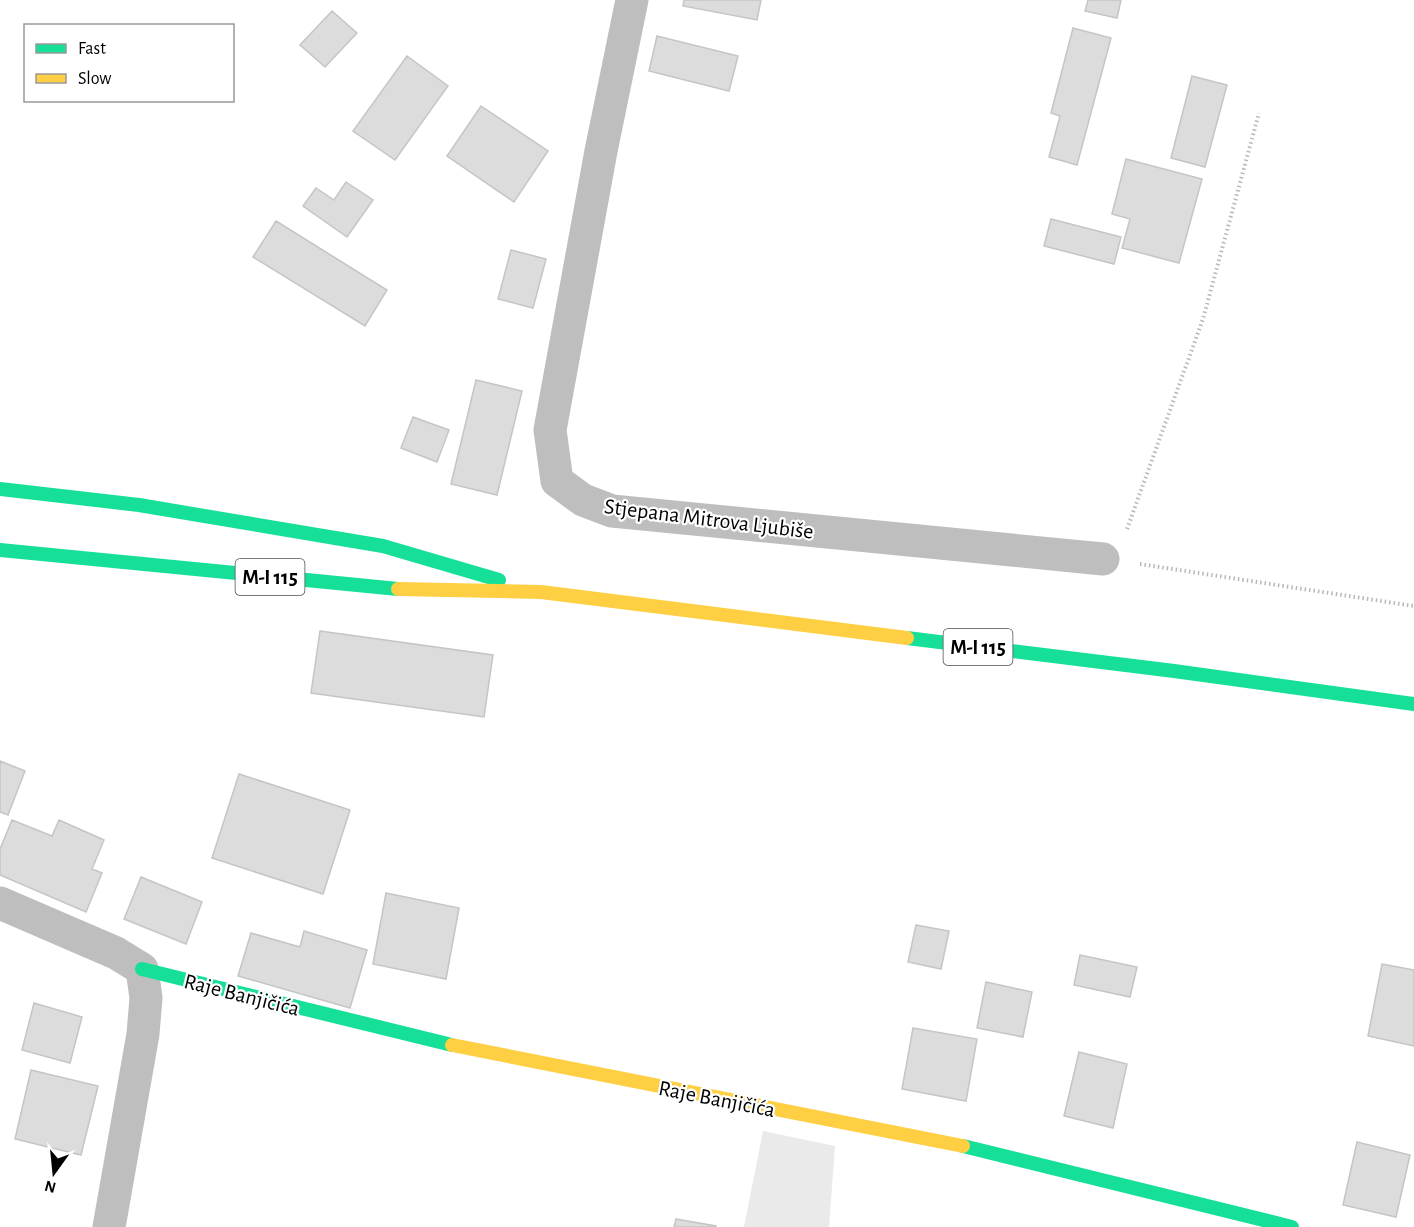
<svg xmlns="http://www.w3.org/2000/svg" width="1414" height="1227" viewBox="0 0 1414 1227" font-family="'Alegreya Sans',sans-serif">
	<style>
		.grass { fill: #eaeaea }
		.building { fill: #dcdcdc; stroke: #c5c5c5; stroke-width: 1.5 }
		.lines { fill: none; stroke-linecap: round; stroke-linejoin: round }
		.path { stroke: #b8b8b8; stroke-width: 4; stroke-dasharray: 1.5 3; stroke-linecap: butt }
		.street { stroke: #bebebe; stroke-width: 33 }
		.fast { stroke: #16e098; stroke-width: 14 }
		.slow { stroke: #ffcf43; stroke-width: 14 }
		.labels { text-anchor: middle; stroke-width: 4.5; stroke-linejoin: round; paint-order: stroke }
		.shield { fill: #fff; stroke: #4c4c4c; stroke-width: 1.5 }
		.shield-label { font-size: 21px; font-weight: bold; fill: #000 }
		.street-label { font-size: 22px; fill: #000; stroke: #fff }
	</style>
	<rect width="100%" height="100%" fill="#fff"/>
	<path class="grass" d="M763,1131L835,1146L829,1227H744Z"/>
	<path class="building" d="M684,0H761L757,20L683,6Z
		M1088,0H1121L1117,18L1085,11Z
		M332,11L357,33L325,67L300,45Z
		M1073,28L1111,38L1077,165L1049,157L1060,116L1051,113Z
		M657,36L738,56L729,91L649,71Z
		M407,56L448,86L395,160L353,131Z
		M1192,76L1227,85L1205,167L1171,158Z
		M481,106L548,151L514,202L447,156Z
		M1126,159L1202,179L1179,263L1122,248L1130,219L1112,214Z
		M346,182L373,200L347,237L303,206L316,188L334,200Z
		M1051,219L1121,237L1114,264L1044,246Z
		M276,221L387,290L365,326L253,257Z
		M511,250L546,259L533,308L498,299Z
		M476,380L522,391L497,495L451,484Z
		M413,417L449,430L437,462L401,448Z
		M320,631L493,655L484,717L311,693Z
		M0,761L25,771L8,815L0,812Z
		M239,774L350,810L323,894L212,858Z
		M12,820L52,836L59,820L104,840L92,869L102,873L86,912L0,875V849Z
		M141,877L202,902L186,944L124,919Z
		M386,893L459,908L446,979L373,964Z
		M916,925L949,931L941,969L908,962Z
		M304,931L367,950L350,1008L238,976L251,933L300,947Z
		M1080,955L1137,967L1130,997L1074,985Z
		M1382,964L1414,970V1046L1368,1036Z
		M986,982L1032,992L1023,1037L977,1028Z
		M34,1003L82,1017L70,1063L22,1050Z
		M913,1028L977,1039L966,1101L902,1089Z
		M1079,1052L1127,1064L1113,1128L1064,1116Z
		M31,1070L98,1086L81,1155L15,1139Z
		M1357,1142L1410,1155L1396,1217L1343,1205Z
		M676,1219L716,1226V1227H674Z"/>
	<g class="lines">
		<path class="path" d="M1127,529L1203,319L1259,113
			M1140,564L1414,606"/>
		<path class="street" d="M632,0L601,151L550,430L557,481L583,500L612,511L1103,559
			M0,903L116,953L142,969L146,998L143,1034L109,1227"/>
		<path class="fast" d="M0,489L139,505L383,546L499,580
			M0,550L398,589
			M907,638L1174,671L1414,704
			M142,969L452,1045
			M963,1146L1292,1227"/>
		<path class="slow" d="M398,589L541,592L907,638
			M452,1045L963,1146"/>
	</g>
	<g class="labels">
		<g class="shield">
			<rect x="235.5" y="559" width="69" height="36" rx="4.5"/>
			<rect x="943.5" y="629" width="69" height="36" rx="4.5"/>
		</g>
		<g class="shield-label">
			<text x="270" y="584">M-I 115</text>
			<text x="978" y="654">M-I 115</text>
		</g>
		<g class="street-label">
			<text transform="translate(709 518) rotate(7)" y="8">Stjepana Mitrova Ljubiše</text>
			<text transform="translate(242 994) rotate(14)" y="8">Raje Banjičića</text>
			<text transform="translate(717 1098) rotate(11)" y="8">Raje Banjičića</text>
		</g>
	</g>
	<rect x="24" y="24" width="210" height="78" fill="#ffffff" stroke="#999999" stroke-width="1.5"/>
	<rect x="36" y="44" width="30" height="9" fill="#16e098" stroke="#999999" stroke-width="1.5"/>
	<text x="78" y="54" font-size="18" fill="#000000">Fast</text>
	<rect x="36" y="74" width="30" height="9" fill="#ffcf43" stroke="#999999" stroke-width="1.5"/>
	<text x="78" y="84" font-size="18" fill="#000000">Slow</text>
	<g transform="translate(54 1173) rotate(195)" stroke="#ffffff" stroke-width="4.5" paint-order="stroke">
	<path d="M0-4.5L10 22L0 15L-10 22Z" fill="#000000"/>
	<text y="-9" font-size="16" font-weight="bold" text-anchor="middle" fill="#000000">N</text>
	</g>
</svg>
